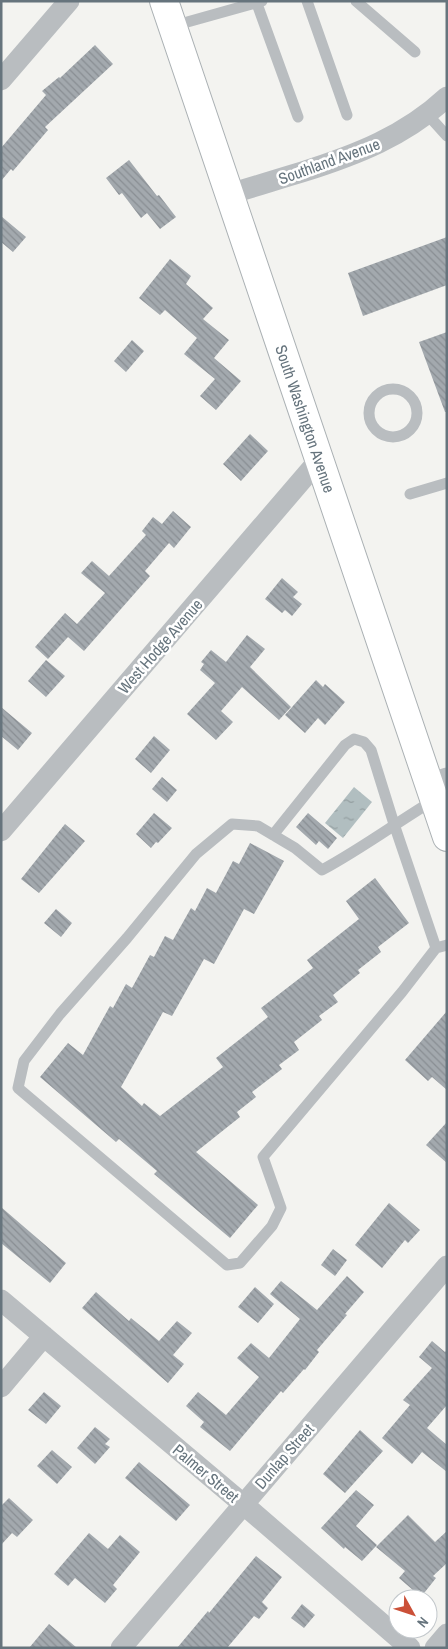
<svg xmlns="http://www.w3.org/2000/svg" width="448" height="1649" viewBox="0 0 448 1649" font-family="'Archivo Narrow',sans-serif">
	<style>
		.water { fill: url(#water-ripples) }
		.building { fill: url(#building-back-hatch) }
		.lines { fill: none; stroke-linecap: round; stroke-linejoin: round }
		.secondary-casing { stroke: #abb1b4; stroke-width: 30 }
		.lane { stroke: #b9bdc0; stroke-width: 11 }
		.street { stroke: #b9bdc0; stroke-width: 21 }
		.secondary { stroke: #fff; stroke-width: 28 }
		.labels { text-anchor: middle; stroke-width: 5; stroke-linejoin: round; paint-order: stroke }
		.street-label { font-size: 16px; fill: #66747d; stroke: #fff }
	</style>
	<defs>
		<pattern id="water-ripples" width="26" height="14" patternUnits="userSpaceOnUse" patternTransform="scale(1.25)"><rect width="26" height="14" fill="#b1bec0"/><path d="M2 4q2-2 4 0t4 0M15 11q2-2 4 0t4 0" fill="none" stroke="#949fa1"/></pattern>
		<pattern id="building-back-hatch" width="6" height="6" patternUnits="userSpaceOnUse" patternTransform="scale(1.25)"><rect width="6" height="6" fill="#a3a9ae"/><path d="M-1 5l2 2M0 0l6 6M5-1l2 2" fill="none" stroke="#898e93"/></pattern>
	</defs>
	<rect width="100%" height="100%" fill="#f3f3f0"/>
	<path class="water" d="M354,787L372,802L343,838L325,823Z"/>
	<path class="building" d="M95,45L113,64L45,127L48,130L13,171L11,169L1,181V148L46,95L42,91L59,77L60,78Z
		M129,160L157,196L159,195L176,217L160,229L147,213L141,218L122,193L119,195L106,178Z
		M1,216L26,237L13,252L1,242Z
		M447,237V285L363,316L348,273Z
		M170,259L191,276L186,284L213,308L203,319L229,340L214,358L241,381L216,410L200,396L215,379L184,354L197,338L165,310L160,315L139,298Z
		M447,332V412H445L419,342Z
		M132,340L144,351L126,372L114,361Z
		M250,434L268,451L241,481L223,464Z
		M173,511L191,527L174,548L169,543L145,571L150,576L84,651L68,637L48,659L35,647L65,613L77,624L105,593L81,573L92,561L109,576L146,535L142,531L153,517L162,524Z
		M282,578L298,592L293,597L302,604L292,616L285,610L282,613L265,599Z
		M247,635L265,649L250,667L291,707L279,720L242,687L221,711L233,722L216,740L187,714L215,683L200,670L204,664L201,662L211,650L226,662Z
		M46,660L65,676L46,697L28,681Z
		M316,680L323,687L325,684L345,702L325,725L318,718L305,733L285,715Z
		M1,707L32,733L18,750L1,736Z
		M154,736L170,750L151,773L135,759Z
		M162,777L177,790L167,802L152,789Z
		M154,813L172,828L158,843L156,842L151,848L136,834Z
		M308,813L337,838L328,849L319,841L316,845L296,827Z
		M65,824L85,841L39,893L21,879Z
		M250,843L284,861L254,914L244,909L214,964L204,959L172,1016L163,1012L121,1087L142,1106L144,1103L160,1116L223,1067L216,1058L268,1017L261,1008L313,968L307,960L359,919L346,901L375,878L409,923L378,947L381,952L358,970L360,973L333,995L338,1002L319,1016L322,1020L294,1042L299,1050L279,1065L282,1069L252,1092L256,1097L237,1112L240,1117L196,1152L258,1205L230,1238L154,1174L157,1171L119,1139L116,1142L40,1077L68,1043L83,1055L110,1006L113,1008L126,984L132,988L150,955L154,957L165,936L173,940L191,908L195,911L207,888L216,893L233,861L239,864Z
		M56,909L72,923L61,937L44,923Z
		M447,1011V1090L432,1077L428,1081L405,1060Z
		M447,1122V1163L426,1145Z
		M389,1203L420,1230L408,1243L405,1240L382,1268L355,1245Z
		M1,1207L66,1263L50,1283L1,1243Z
		M333,1249L347,1260L335,1276L321,1265Z
		M347,1276L364,1292L345,1314L347,1315L317,1350L319,1352L305,1370L304,1369L283,1393L281,1391L230,1451L200,1427L204,1422L186,1406L198,1392L226,1415L259,1377L237,1358L251,1343L269,1358L300,1319L270,1294L281,1281L317,1310Z
		M255,1287L274,1304L258,1323L238,1307Z
		M96,1292L129,1321L131,1318L159,1341L177,1321L192,1333L173,1355L184,1364L168,1383L82,1308Z
		M432,1341L445,1352L447,1350V1405L427,1428L447,1445V1472L422,1452L412,1464L382,1438L410,1405L403,1400L432,1368L419,1357Z
		M44,1392L61,1406L46,1424L28,1410Z
		M95,1427L110,1439L105,1444L110,1447L95,1464L77,1448Z
		M360,1430L383,1451L345,1493L323,1474Z
		M52,1450L72,1467L57,1484L37,1466Z
		M139,1462L190,1505L176,1521L125,1478Z
		M356,1490L374,1505L356,1526L377,1545L362,1561L345,1547L344,1549L321,1528Z
		M9,1498L33,1520L17,1537L12,1533L1,1545V1506Z
		M408,1515L435,1542L447,1531V1563L433,1576L436,1578L421,1597L399,1578L405,1571L376,1547Z
		M89,1533L108,1549L120,1535L140,1552L113,1585L117,1589L105,1603L75,1578L68,1586L54,1574Z
		M256,1556L282,1577L262,1602L268,1608L259,1619L254,1616L227,1648H177L208,1611L209,1613Z
		M302,1604L315,1615L304,1628L291,1618Z
		M49,1624L77,1648H29Z"/>
	<g class="lines">
		<g class="secondary-casing">
			<g id="secondary">
				<path id="s1" d="M164,1L447,837"/>
			</g>
		</g>
		<path class="lane" d="M256,1L298,117
			M307,1L347,115
			M356,1L415,52
			M173,26L262,1
			M428,115L447,136
			M369 413a24 24 0 1 1 48 0a24 24 0 1 1-48 0Z
			M410,494L447,483
			M434,800C396,823 361,849 322,870L295,848L258,826L232,824L196,854L127,938L60,1014L24,1061L18,1088L227,1265L240,1263L272,1226L281,1208L263,1157L402,992L436,948L447,945
			M273,835L345,745L354,739L364,742L371,750L394,824L436,948"/>
		<path class="street" d="M1,80L69,1
			M229,194C254,187 278,179 302,172C356,155 405,136 447,97
			M429,784L447,778
			M1,831L319,460
			M1,1300L243,1504L410,1648
			M1,1387L44,1336
			M121,1648L447,1266
			M435,1648L447,1634"/>
		<use href="#secondary" class="secondary"/>
	</g>
	<g class="labels">
		<g class="street-label">
			<text transform="translate(329 161) rotate(-20)" y="6">Southland Avenue</text>
			<text dy="6" stroke="none"><textPath href="#s1" startOffset="441">South Washington Avenue</textPath></text>
			<text transform="translate(160 646) rotate(-49)" y="6">West Hodge Avenue</text>
			<text transform="translate(284 1456) rotate(-49)" y="6">Dunlap Street</text>
			<text transform="translate(206 1473) rotate(40)" y="6">Palmer Street</text>
		</g>
	</g>
	<rect width="448" height="1649" fill="none" stroke="#66747d" stroke-width="5"/>
	<g transform="translate(413 1614) rotate(130)"><circle r="24" fill="#ffffff" stroke="#c2c7cb"/>
	<path d="M0-4L9 19L0 12L-9 19Z" fill="#cb5038"/>
	<text y="-8" font-size="14" font-weight="bold" text-anchor="middle" fill="#66747d">N</text>
	</g>
</svg>
